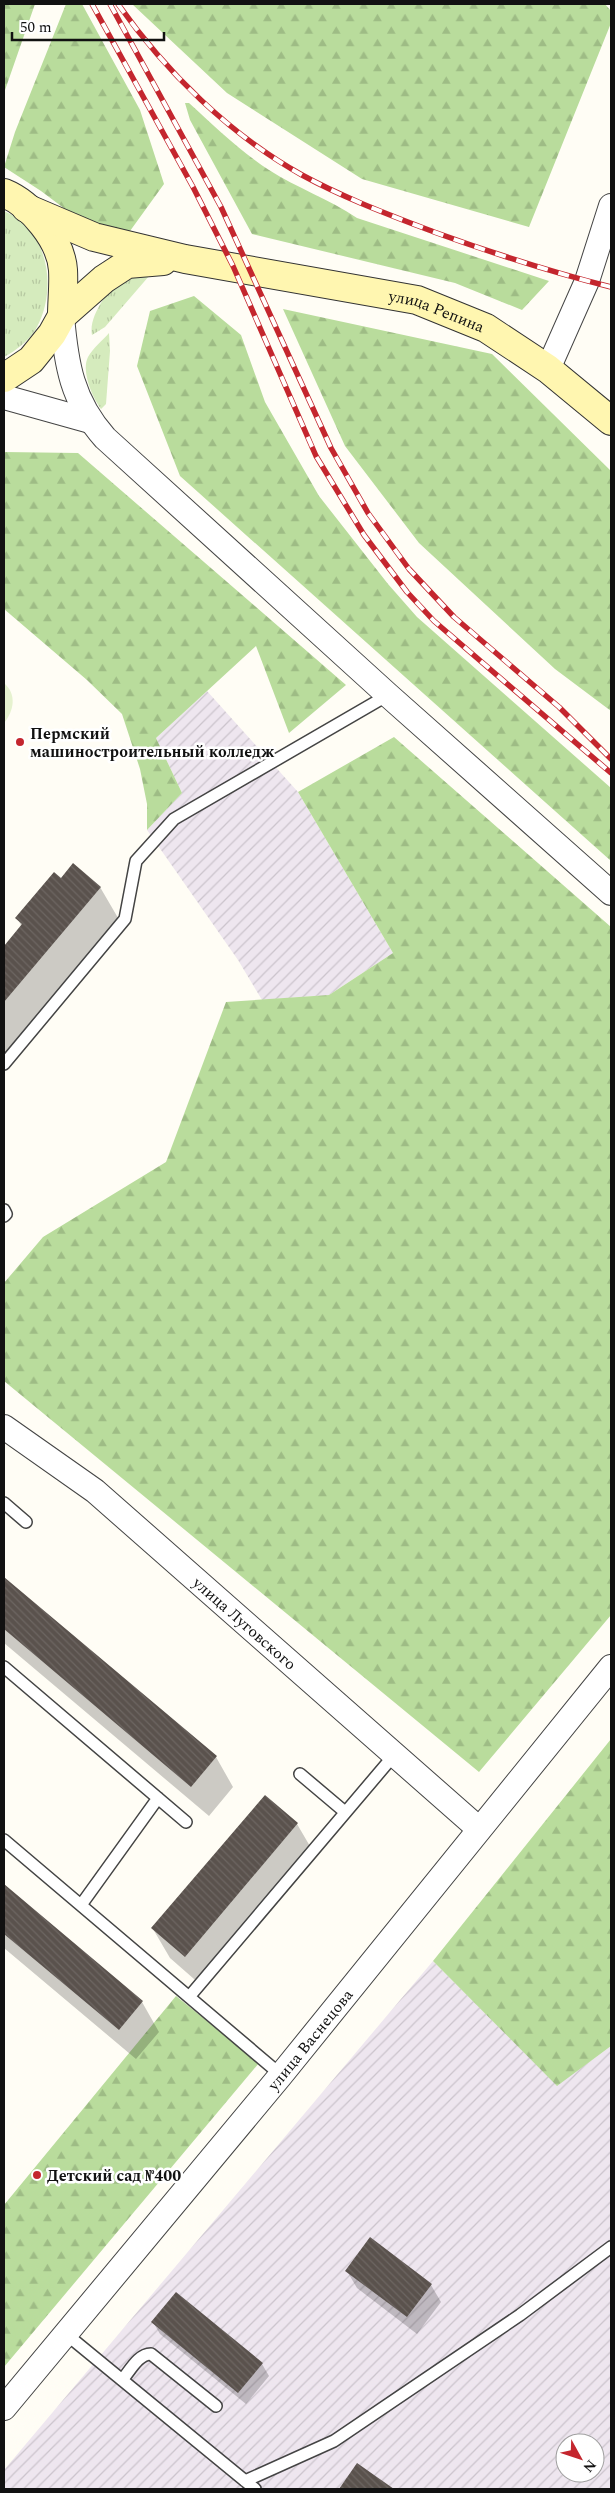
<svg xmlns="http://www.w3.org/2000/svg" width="615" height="2493" viewBox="0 0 615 2493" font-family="Spectral,serif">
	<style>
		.industrial { fill: url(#industrial-furrows); fill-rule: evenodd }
		.grass { fill: url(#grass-tufts) }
		.forest { fill: url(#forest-firs) }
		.pitch { fill: #e6f2cf }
		.shadow { fill: #0003 }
		.building { fill: url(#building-back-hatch) }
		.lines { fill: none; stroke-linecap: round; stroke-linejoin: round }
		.lane-casing { stroke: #444; stroke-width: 14 }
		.street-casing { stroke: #444; stroke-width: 26 }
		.secondary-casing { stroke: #333; stroke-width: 30 }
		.lane { stroke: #fff; stroke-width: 11 }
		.street { stroke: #fff; stroke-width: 24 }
		.secondary { stroke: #fff6b0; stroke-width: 28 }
		.rail-casing { stroke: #c4262e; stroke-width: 5.5 }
		.rail { stroke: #fff; stroke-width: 4; stroke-dasharray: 11; stroke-linecap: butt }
		.poi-dot { fill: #c4262e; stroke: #fff; stroke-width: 2 }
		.labels { text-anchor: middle; stroke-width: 5; stroke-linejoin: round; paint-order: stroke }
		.street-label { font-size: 16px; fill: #111; stroke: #fff }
		.poi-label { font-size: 16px; font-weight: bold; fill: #111; stroke: #fff; text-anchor: start }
	</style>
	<defs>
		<pattern id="industrial-furrows" width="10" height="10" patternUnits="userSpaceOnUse" patternTransform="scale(1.25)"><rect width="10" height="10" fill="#eee6ef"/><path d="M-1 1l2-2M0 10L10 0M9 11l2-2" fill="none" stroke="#cbc4cc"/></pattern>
		<pattern id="grass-tufts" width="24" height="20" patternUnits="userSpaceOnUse" patternTransform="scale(1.25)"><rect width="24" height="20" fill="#d5ebbd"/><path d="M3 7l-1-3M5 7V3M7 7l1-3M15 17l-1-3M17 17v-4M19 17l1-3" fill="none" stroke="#b6c8a1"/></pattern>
		<pattern id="forest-firs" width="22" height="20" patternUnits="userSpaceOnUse" patternTransform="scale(1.25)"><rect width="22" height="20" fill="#b9dc9c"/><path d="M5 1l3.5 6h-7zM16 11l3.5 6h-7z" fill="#9ebc85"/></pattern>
		<pattern id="building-back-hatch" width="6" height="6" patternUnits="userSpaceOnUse" patternTransform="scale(1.25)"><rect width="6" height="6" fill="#5a524d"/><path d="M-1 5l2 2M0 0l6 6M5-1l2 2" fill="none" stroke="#6d6662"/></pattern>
	</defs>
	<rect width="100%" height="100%" fill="#fffdf5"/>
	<path class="industrial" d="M207,691L298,792L393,953L329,995L262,1000L238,960L147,830L182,793L156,738Z
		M433,1961L557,2085L611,2046V2489H4V2470ZM565,2443H595V2473H565Z"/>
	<path class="grass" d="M4,211C48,229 58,288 37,327C30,340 17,350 4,357Z
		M156,268L105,327L92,335C88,316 110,286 126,277C134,272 146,270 156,268Z
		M109,333L110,351L106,404L101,409C92,397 81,371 88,357C93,348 103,340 109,333Z"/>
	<path class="forest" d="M4,4H35L4,93Z
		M66,4H82L140,110L164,184L130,231L81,221L41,191L4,167L15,132Z
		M132,4H605L611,11V23L529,227L362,179L227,93Z
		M185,103H189C214,126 240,151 269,170C297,188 329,199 357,218L549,281L522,310L455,283L252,234L190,120Z
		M194,296L241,335L265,402L319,496L388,584L417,617L611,788V861L180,476L137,366L150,311Z
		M283,309L492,354L611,471V711L555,669L419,543L345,446Z
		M4,452L78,453L346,685L289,733L256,646L156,738L182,793L147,830V804L140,769L122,714L87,680L4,609Z
		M394,737L611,927V1615L479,1772L4,1381V1283L43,1237L166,1162L226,1002L329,995L393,953L298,792Z
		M611,1739V2046L557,2086L433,1961Z
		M176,1996L259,2063L4,2367V2205Z"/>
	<path class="pitch" d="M4,683C17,694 14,711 4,723Z"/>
	<path class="shadow" d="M61,880L100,887L121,923L4,1062V948L22,927L17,918Z
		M4,1579L216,1757L233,1787L209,1816L4,1643Z
		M265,1796L297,1824L314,1853L202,1986L170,1958L153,1929Z
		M4,1886L142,2002L159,2032L136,2059L4,1948Z
		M347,2271L431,2285L441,2302L417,2334L357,2288Z
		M153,2322L262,2364L269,2376L246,2404L160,2334Z
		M357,2465L392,2489H340Z"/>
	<path class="building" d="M73,863L101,887L4,1002V946L22,924L15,918L54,872L61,878Z
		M4,1577L217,1756L191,1787L4,1629Z
		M265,1795L298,1823L185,1957L151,1928Z
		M4,1884L143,2001L119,2030L4,1934Z
		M370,2237L432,2284L407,2317L345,2271Z
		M176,2292L263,2363L238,2393L151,2322Z
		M357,2463L394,2489H339Z"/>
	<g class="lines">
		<g class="lane-casing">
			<path id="lane" d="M4,1064L125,919L136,861L174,819L388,695
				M4,1210L6,1214L4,1216
				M4,1503L26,1522
				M4,1667L186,1822
				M300,1774L345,1812
				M4,1840L281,2075
				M81,1905L158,1798
				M189,1997L395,1754
				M66,2334L255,2489
				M122,2380C130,2371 138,2354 151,2354L216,2406
				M245,2481L334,2441L520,2315L611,2247"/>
		</g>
		<g class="street-casing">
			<g id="street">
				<path d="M62,316C66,364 72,401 105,438L388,695L611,893"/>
				<path d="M548,369L587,281L611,206"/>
				<path d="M4,397L90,421"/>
				<path id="s1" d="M4,1427L95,1491L479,1829"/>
				<path id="s2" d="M4,2408L281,2075L611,1667"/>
			</g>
		</g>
		<g class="secondary-casing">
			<g id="secondary">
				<path d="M4,193C31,204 61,240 63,270C64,285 62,301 62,316"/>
				<path id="s3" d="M26,208L94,237L185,259L417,300L486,328L548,369L611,421"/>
				<path d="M4,378L31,360L52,334L62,316L104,279L127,264L163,261"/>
			</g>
		</g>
		<use href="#lane" class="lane"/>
		<use href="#street" class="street"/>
		<use href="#secondary" class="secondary"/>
		<g class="rail-casing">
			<path id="rail" d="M92,4L193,187L233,266L316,456L364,535L407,592L434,621L611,773
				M110,4L221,207L331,448L368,513L409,569L454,617L559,707L611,759
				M118,4C165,71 230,135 302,175C344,198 390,215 434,232C492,253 551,272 611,287"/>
		</g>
		<use href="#rail" class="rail"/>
	</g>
	<g class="poi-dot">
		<circle cx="20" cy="742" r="5"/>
		<circle cx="37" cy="2175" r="5"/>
	</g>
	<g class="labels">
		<g class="street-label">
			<text dy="6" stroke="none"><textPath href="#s3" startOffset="425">улица Репина</textPath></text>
			<text dy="6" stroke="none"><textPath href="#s1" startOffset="311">улица Луговского</textPath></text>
			<text dy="6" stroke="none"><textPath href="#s2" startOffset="479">улица Васнецова</textPath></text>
		</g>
		<g class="poi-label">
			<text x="30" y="739">Пермский<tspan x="30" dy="18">машиностроительный колледж</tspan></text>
			<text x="47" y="2181">Детский сад №400</text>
		</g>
	</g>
	<rect width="615" height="2493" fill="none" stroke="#111111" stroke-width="10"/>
	<g transform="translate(580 2458) rotate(130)"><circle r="24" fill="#ffffff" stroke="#a0a0a0"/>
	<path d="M0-4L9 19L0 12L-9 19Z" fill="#c4262e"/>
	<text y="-8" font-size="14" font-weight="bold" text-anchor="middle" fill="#111111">N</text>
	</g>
	<path d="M12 32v8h152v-8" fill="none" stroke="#111111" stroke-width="2.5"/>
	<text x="20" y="32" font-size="15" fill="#111111" stroke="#ffffff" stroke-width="4" paint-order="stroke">50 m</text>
</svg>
